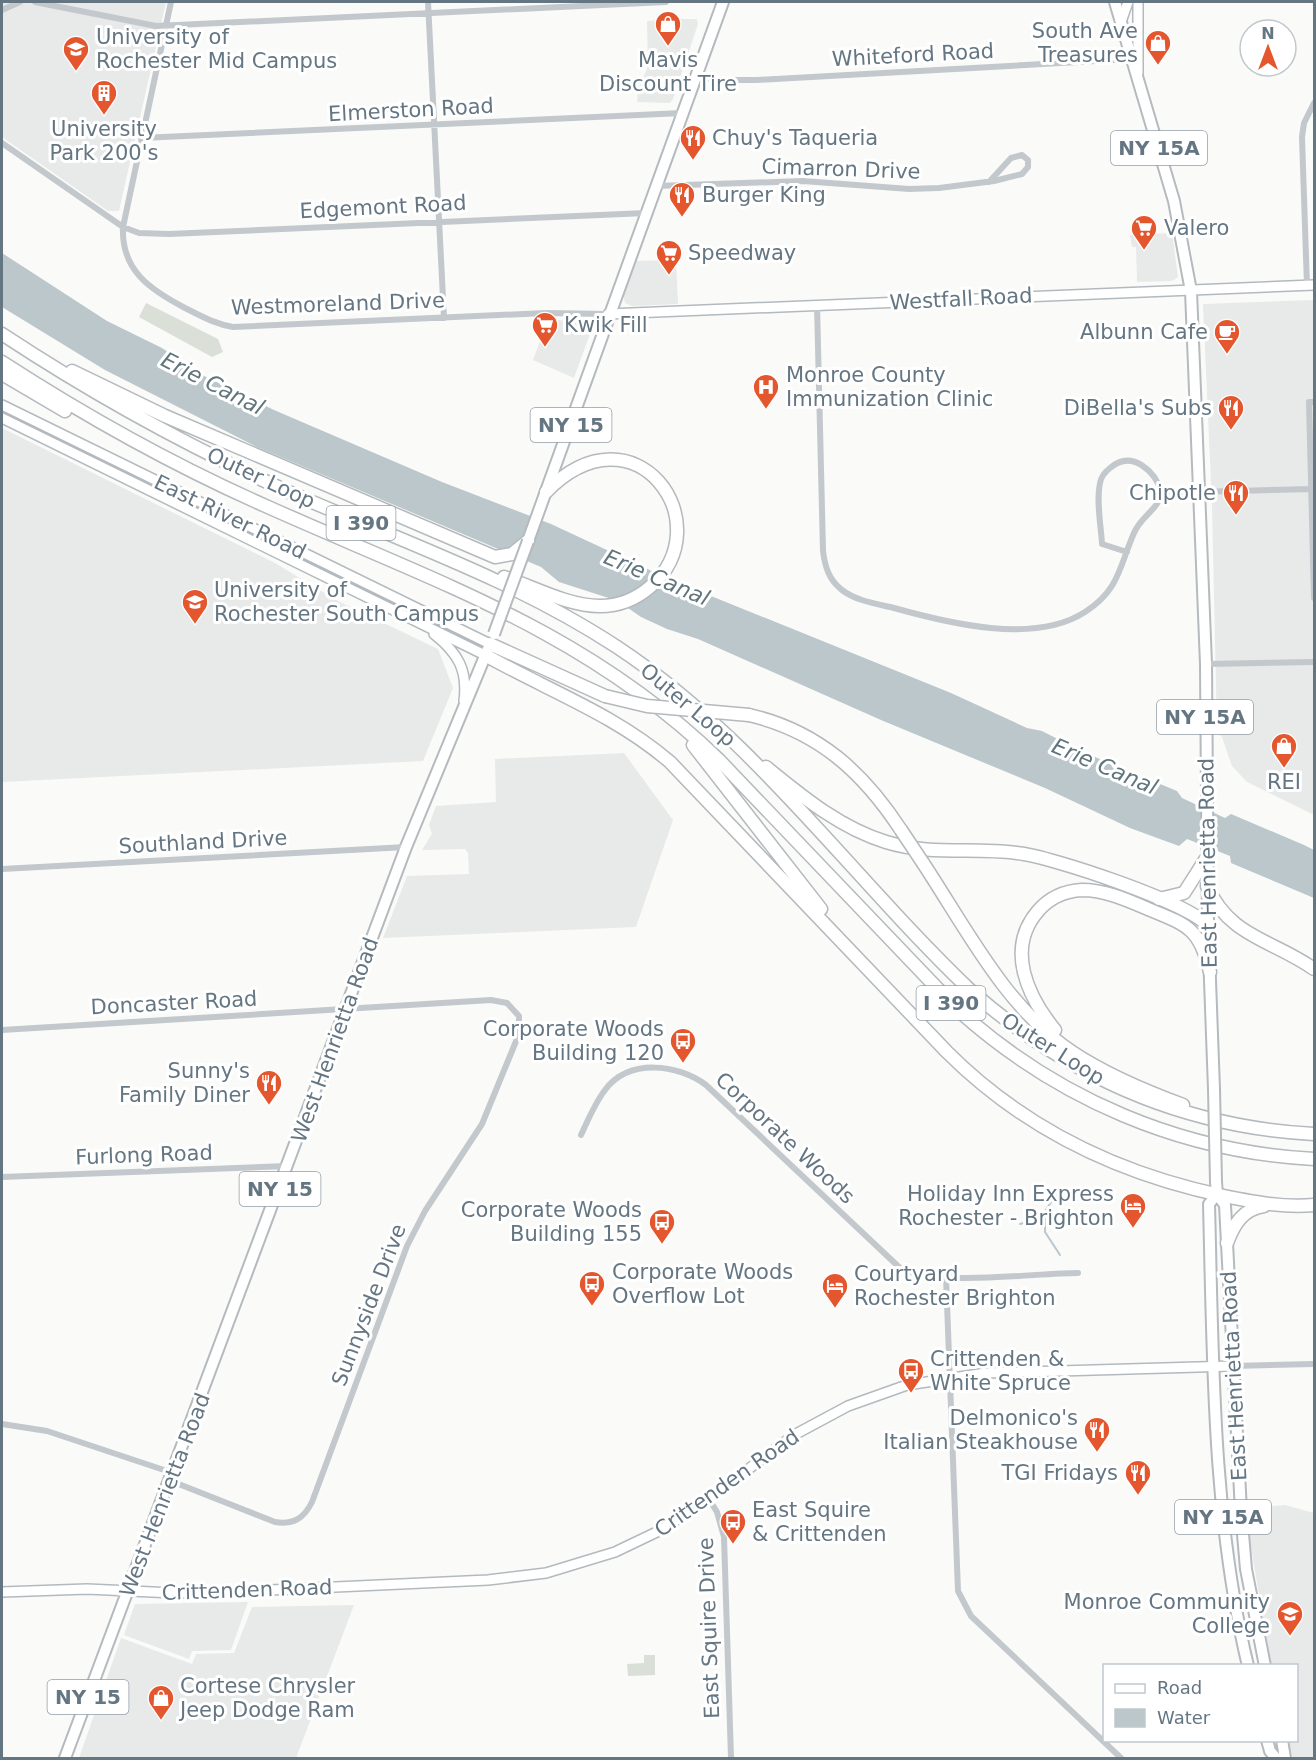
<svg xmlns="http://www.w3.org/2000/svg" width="1316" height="1760" viewBox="0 0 1316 1760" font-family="'DejaVu Sans',sans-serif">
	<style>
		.built { fill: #e8e9e9 }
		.green { fill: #dadfd7 }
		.water { fill: #bbc7cb }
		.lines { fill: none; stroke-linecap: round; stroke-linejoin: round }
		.stream { stroke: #bbc7cb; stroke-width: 2 }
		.secondary-casing { stroke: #b3babf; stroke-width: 12 }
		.primary-casing { stroke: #b5babe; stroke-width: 14 }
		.highway-casing { stroke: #b4b9bd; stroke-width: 15 }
		.street { stroke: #c3c8cc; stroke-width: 6 }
		.secondary { stroke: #fff; stroke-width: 9 }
		.primary { stroke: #fff; stroke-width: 10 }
		.highway { stroke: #fff; stroke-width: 12 }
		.primary-bridge-casing { stroke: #b5babe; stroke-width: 14; stroke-linecap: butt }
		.highway-bridge-casing { stroke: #b4b9bd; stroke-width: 15; stroke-linecap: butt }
		.primary-bridge { stroke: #fff; stroke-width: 10 }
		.highway-bridge { stroke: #fff; stroke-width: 12 }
		.labels { text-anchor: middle; stroke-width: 6; stroke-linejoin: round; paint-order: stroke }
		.shield { fill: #fff; stroke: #939fa8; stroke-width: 1.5 }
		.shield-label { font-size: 20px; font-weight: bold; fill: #657683 }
		.poi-label { font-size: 21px; fill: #657683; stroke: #fff; text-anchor: start }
		.street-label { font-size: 21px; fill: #657683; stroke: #fff }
		.water-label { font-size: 22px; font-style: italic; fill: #60757c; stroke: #fff }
	</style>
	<rect width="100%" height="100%" fill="#fafaf8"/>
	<path class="built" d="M2,2H166L119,211H108L2,137Z
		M676,19H697L698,24L673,99L670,103L637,102L638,90L648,66L647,21Z
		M1172,233L1178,277L1172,281L1137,282L1136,247H1132L1130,235Z
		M676,260L678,304L632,306L625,303L623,294L635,261Z
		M1314,300V815L1247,782L1232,766L1222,737L1217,732L1212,506L1203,304Z
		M542,318L584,323L589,326L591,331L574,378L533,360L543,333Z
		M2,428L275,563L338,601L438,649L453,688L423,761L2,782Z
		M624,753L673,820L636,927L383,938L407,876L469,874L468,853L465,849L422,850L432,834L429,825L436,806L496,802L495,759Z
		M1285,1505L1314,1513V1758H1293L1288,1741L1296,1740V1666L1271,1665L1249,1536L1248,1508Z
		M248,1602L231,1650L192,1651L189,1659L124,1635L135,1604Z
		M354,1605L296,1758H79L121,1638L192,1664L196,1654L234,1653L252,1607Z"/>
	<path class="green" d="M146,303L218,339L223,352L212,357L139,317Z
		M644,1655H655V1675L628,1676L627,1664L644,1663Z"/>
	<path class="water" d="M2,253L107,321L162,348L202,375L274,410L442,482L551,524L669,579L951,693L1027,728L1042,731L1083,752L1177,791L1182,798L1225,818L1231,814L1304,845L1314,850V898L1231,863L1230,856L1187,839L1179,846L1130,828L1045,788L881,720L698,639L667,629L641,617L618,601L559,582L541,567L257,447L105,370L2,307Z"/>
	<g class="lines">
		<path class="stream" d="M1059,1192L1068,1193
			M1020,1224L1031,1221L1045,1211
			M1060,1255L1045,1232V1211L1061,1188"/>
		<g class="secondary-casing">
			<path id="secondary" d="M1138,2V73
				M1121,22L1128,2
				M608,314L1314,285
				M2,405L490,644
				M2,418L485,655
				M434,634C458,653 468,670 464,701
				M2,1592L87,1589L174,1593L226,1592L488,1580L546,1573L615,1552L661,1530L703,1503L794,1435L848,1406L907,1385L986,1373L1233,1366"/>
		</g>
		<g class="primary-casing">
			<path id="primary" d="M1115,2L1174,201L1191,291L1206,664L1208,926L1214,1089
				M528,541L723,2
				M1216,1182L1217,1194L1225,1205L1241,1511L1246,1569L1265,1666
				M1217,1194L1209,1204C1213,1358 1212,1516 1248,1666
				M1267,1740L1270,1751L1276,1758
				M1282,1740L1285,1758
				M65,1758L406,847L488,649"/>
		</g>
		<g class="highway-casing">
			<path id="highway" d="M2,334C93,394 189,447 289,492C399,540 515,580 617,647C755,738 852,878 971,991C1069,1077 1184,1127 1314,1134
				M2,362C87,417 175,466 268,507C433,581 585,630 719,760L958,1010C1057,1099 1181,1152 1314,1159
				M72,371L165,416L495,557L512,554L528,541
				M2,374L65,411
				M504,577C534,587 568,606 600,606C619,606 636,599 650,587C723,524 635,401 546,492
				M490,644L605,696
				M485,655C549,691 614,714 670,762L947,1052C1023,1128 1119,1174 1224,1196C1254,1202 1284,1208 1314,1205
				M749,715C818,731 863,772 901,830
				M693,745L821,909
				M766,767C803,797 840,828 886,842C932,856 971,847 1017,853C1050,856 1190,903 1208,926
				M923,863C966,928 1006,1008 1072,1052C1105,1074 1145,1091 1183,1105
				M1207,886C1229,937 1273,940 1314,969
				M1159,899L1184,893L1207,857
				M1055,1030C1028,997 1005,949 1038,911C1049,898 1065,891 1082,890C1105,890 1127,900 1148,909C1187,925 1200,928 1210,972
				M1227,1243C1234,1224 1243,1209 1264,1206"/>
		</g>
		<path class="street" d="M35,2L156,26L666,2
			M171,2L123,227C121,271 151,290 185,308C201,316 215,324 233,327L546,313L608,314
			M428,2L444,318
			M2,10L20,2
			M696,76L718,80H757L1132,59
			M141,138L682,113
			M2,143L123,227L139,233L169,234L646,213
			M656,186L803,181L909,189L939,188L994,181L1022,174L1028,167V160L1022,155L1011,158L989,182
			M1307,286L1302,137L1304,123L1314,103
			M817,305L823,551C825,567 829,580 842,590C856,601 878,604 894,608C948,623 1034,645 1085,612C1120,589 1119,567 1134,533C1140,517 1158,510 1162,493
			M1314,402H1309L1314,598
			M1162,493L1311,489
			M1127,552L1102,544C1101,525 1096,502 1100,483C1101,477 1105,472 1110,468C1132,449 1155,471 1162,493
			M1206,664L1314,662
			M2,869L406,847
			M2,1030L491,1000L507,1003L519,1016V1034L482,1124L425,1211L407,1246L312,1502C304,1518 294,1525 275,1522L171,1481
			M581,1135C588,1120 595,1103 605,1090C629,1058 678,1064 706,1085L900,1268C938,1287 1033,1273 1078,1273
			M2,1177L288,1166
			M946,1277L958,1591L971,1616L1121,1758
			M1233,1366L1314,1364
			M2,1424L47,1431L173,1473
			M709,1499L717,1512L724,1537L731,1758"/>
		<use href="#secondary" class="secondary"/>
		<use href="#primary" class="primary"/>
		<use href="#highway" class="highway"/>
		<g class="primary-bridge-casing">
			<path id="primary-bridge" d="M494,634L528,541
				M1214,1089L1216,1182"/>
		</g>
		<g class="highway-bridge-casing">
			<path id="highway-bridge" d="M605,696L647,706L749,715
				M901,830L923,863"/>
		</g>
		<use href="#primary-bridge" class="primary-bridge"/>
		<use href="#highway-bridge" class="highway-bridge"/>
	</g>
	<defs>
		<g id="shop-pin" transform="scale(1.35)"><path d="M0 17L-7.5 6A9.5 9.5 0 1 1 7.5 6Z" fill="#e4572e" stroke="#fff"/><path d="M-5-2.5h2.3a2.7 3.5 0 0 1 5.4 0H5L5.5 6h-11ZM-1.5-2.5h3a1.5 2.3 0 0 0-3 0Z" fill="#fff"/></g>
		<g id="university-pin" transform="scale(1.35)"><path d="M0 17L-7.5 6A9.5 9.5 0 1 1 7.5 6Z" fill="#e4572e" stroke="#fff"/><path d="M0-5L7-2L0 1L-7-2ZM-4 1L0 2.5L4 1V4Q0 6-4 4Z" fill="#fff"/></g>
		<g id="building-pin" transform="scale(1.35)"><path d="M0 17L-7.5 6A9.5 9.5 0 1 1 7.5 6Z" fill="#e4572e" stroke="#fff"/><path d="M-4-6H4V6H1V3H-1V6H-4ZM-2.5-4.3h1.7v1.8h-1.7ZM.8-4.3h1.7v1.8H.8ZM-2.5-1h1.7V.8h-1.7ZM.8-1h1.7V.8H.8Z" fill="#fff"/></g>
		<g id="restaurant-pin" transform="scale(1.35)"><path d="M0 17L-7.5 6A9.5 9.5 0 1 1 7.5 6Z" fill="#e4572e" stroke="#fff"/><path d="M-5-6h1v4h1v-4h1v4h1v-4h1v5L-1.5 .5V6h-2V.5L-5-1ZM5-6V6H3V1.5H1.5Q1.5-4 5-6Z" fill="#fff"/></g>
		<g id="supermarket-pin" transform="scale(1.35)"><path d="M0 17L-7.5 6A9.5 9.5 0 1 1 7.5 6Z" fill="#e4572e" stroke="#fff"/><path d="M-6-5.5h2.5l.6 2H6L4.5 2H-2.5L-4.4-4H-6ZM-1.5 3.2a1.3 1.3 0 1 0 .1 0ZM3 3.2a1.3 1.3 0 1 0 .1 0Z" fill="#fff"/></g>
		<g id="cafe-pin" transform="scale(1.35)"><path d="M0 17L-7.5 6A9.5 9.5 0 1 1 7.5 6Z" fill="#e4572e" stroke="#fff"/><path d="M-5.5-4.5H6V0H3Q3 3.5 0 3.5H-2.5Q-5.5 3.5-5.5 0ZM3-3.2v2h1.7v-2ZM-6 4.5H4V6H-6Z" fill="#fff"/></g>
		<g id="hospital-pin" transform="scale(1.35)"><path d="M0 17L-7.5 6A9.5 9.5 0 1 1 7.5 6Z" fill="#e4572e" stroke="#fff"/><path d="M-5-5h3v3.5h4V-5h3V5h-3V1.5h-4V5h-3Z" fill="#fff"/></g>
		<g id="bus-pin" transform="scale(1.35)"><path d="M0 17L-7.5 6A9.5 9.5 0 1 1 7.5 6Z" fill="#e4572e" stroke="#fff"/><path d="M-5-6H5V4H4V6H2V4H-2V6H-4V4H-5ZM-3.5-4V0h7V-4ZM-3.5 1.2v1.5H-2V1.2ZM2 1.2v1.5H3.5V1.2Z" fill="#fff"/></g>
		<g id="hotel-pin" transform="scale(1.35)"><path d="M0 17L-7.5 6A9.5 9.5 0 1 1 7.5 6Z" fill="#e4572e" stroke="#fff"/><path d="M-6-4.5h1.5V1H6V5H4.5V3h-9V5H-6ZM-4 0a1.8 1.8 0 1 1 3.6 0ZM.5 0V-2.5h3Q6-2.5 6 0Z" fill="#fff"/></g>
	</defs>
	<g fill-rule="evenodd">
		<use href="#shop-pin" x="668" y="24"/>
		<use href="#shop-pin" x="1158" y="43"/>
		<use href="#university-pin" x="76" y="49"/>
		<use href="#building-pin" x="104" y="93"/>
		<use href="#restaurant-pin" x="693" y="138"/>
		<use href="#restaurant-pin" x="682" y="195"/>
		<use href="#supermarket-pin" x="1144" y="228"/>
		<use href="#supermarket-pin" x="669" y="253"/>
		<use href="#supermarket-pin" x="545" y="325"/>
		<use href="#cafe-pin" x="1227" y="332"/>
		<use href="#hospital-pin" x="766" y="387"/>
		<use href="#restaurant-pin" x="1231" y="408"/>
		<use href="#restaurant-pin" x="1236" y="493"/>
		<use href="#university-pin" x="195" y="602"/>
		<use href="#shop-pin" x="1284" y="746"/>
		<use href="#bus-pin" x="683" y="1041"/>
		<use href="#restaurant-pin" x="269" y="1083"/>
		<use href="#hotel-pin" x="1133" y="1206"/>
		<use href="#bus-pin" x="662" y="1222"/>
		<use href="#bus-pin" x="592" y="1284"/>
		<use href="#hotel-pin" x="835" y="1286"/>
		<use href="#bus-pin" x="911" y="1371"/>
		<use href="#restaurant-pin" x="1097" y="1430"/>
		<use href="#restaurant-pin" x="1138" y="1473"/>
		<use href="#bus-pin" x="733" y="1522"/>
		<use href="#university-pin" x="1290" y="1614"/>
		<use href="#shop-pin" x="161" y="1698"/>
	</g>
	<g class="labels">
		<g class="shield">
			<rect x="1111" y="131" width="96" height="34" rx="4.5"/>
			<rect x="530.5" y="408" width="81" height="34" rx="4.5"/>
			<rect x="326.5" y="506" width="69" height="34" rx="4.5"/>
			<rect x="1157" y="700" width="96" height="34" rx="4.5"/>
			<rect x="916.5" y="986" width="69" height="34" rx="4.5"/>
			<rect x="239.5" y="1172" width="81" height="34" rx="4.5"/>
			<rect x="1175" y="1500" width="96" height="34" rx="4.5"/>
			<rect x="47.5" y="1680" width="81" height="34" rx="4.5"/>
		</g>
		<g class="shield-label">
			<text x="1159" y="155">NY 15A</text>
			<text x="571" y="432">NY 15</text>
			<text x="361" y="530">I 390</text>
			<text x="1205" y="724">NY 15A</text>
			<text x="951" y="1010">I 390</text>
			<text x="280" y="1196">NY 15</text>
			<text x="1223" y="1524">NY 15A</text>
			<text x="88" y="1704">NY 15</text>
		</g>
		<g class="poi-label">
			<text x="1138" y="38" text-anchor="end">South Ave<tspan x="1138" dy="24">Treasures</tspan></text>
			<text x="96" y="44">University of<tspan x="96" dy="24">Rochester Mid Campus</tspan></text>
			<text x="668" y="67" text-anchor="middle">Mavis<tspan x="668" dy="24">Discount Tire</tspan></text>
			<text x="104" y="136" text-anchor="middle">University<tspan x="104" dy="24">Park 200's</tspan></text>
			<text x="712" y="145">Chuy's Taqueria</text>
			<text x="702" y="202">Burger King</text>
			<text x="1164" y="235">Valero</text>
			<text x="688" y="260">Speedway</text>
			<text x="564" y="332">Kwik Fill</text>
			<text x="1208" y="339" text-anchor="end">Albunn Cafe</text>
			<text x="786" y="382">Monroe County<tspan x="786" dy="24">Immunization Clinic</tspan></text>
			<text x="1212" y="415" text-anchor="end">DiBella's Subs</text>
			<text x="1216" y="500" text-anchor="end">Chipotle</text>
			<text x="214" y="597">University of<tspan x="214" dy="24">Rochester South Campus</tspan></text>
			<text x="1284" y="789" text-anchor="middle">REI</text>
			<text x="664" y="1036" text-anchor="end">Corporate Woods<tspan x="664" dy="24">Building 120</tspan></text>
			<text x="250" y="1078" text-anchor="end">Sunny's<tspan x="250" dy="24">Family Diner</tspan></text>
			<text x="1114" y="1201" text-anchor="end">Holiday Inn Express<tspan x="1114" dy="24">Rochester - Brighton</tspan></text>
			<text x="642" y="1217" text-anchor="end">Corporate Woods<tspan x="642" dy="24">Building 155</tspan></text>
			<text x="612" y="1279">Corporate Woods<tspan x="612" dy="24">Overflow Lot</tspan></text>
			<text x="854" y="1281">Courtyard<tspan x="854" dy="24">Rochester Brighton</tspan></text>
			<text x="930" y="1366">Crittenden &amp;<tspan x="930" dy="24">White Spruce</tspan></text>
			<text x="1078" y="1425" text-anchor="end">Delmonico's<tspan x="1078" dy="24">Italian Steakhouse</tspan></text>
			<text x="1118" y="1480" text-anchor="end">TGI Fridays</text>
			<text x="752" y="1517">East Squire<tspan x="752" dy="24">&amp; Crittenden</tspan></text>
			<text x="1270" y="1609" text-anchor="end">Monroe Community<tspan x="1270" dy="24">College</tspan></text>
			<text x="180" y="1693">Cortese Chrysler<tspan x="180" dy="24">Jeep Dodge Ram</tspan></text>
		</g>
		<g class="street-label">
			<text transform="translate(913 55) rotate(-3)" y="7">Whiteford Road</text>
			<text transform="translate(411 110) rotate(-3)" y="7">Elmerston Road</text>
			<text transform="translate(841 169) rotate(2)" y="7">Cimarron Drive</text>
			<text transform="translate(383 207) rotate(-3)" y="7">Edgemont Road</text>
			<text transform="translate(961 299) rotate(-3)" y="7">Westfall Road</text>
			<text transform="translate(338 304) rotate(-2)" y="7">Westmoreland Drive</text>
			<text transform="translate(261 478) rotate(25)" y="7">Outer Loop</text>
			<text transform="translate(230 517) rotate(26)" y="7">East River Road</text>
			<text transform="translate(688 705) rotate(40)" y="7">Outer Loop</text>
			<text transform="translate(203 842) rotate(-3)" y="7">Southland Drive</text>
			<text transform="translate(1208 863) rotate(-91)" y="7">East Henrietta Road</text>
			<text transform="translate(174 1003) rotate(-3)" y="7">Doncaster Road</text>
			<text transform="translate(335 1040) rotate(-70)" y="7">West Henrietta Road</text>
			<text transform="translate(1053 1049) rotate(32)" y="7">Outer Loop</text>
			<text transform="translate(785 1138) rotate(43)" y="7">Corporate Woods</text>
			<text transform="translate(144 1155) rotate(-2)" y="7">Furlong Road</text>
			<text transform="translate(369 1305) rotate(-69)" y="7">Sunnyside Drive</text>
			<text transform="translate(1234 1376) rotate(-93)" y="7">East Henrietta Road</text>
			<text transform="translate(727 1483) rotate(-35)" y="7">Crittenden Road</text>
			<text transform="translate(165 1495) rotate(-69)" y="7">West Henrietta Road</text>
			<text transform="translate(247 1590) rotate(-2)" y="7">Crittenden Road</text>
			<text transform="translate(709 1628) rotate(-92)" y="7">East Squire Drive</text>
		</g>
		<g class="water-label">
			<text transform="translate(213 383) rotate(27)" y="8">Erie Canal</text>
			<text transform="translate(657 577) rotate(23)" y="8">Erie Canal</text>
			<text transform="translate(1105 766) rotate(23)" y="8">Erie Canal</text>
		</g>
	</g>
	<rect width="1316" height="1760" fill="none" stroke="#657683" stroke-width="6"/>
	<rect x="1103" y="1664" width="195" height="78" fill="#ffffff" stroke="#c1c8cd" stroke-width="1.5"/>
	<rect x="1115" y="1684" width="30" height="9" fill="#ffffff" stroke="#c1c8cd" stroke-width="1.5"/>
	<text x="1157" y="1694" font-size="18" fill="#657683">Road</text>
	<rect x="1115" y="1709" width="30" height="18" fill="#bbc7cb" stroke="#c1c8cd" stroke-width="1.5"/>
	<text x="1157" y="1724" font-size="18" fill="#657683">Water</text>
	<g transform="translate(1268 48)"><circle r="28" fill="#ffffff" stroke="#c1c8cd" stroke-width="1.5"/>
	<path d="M0-4.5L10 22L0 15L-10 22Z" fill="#e4572e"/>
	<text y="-9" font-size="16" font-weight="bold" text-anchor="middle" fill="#657683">N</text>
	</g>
</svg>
